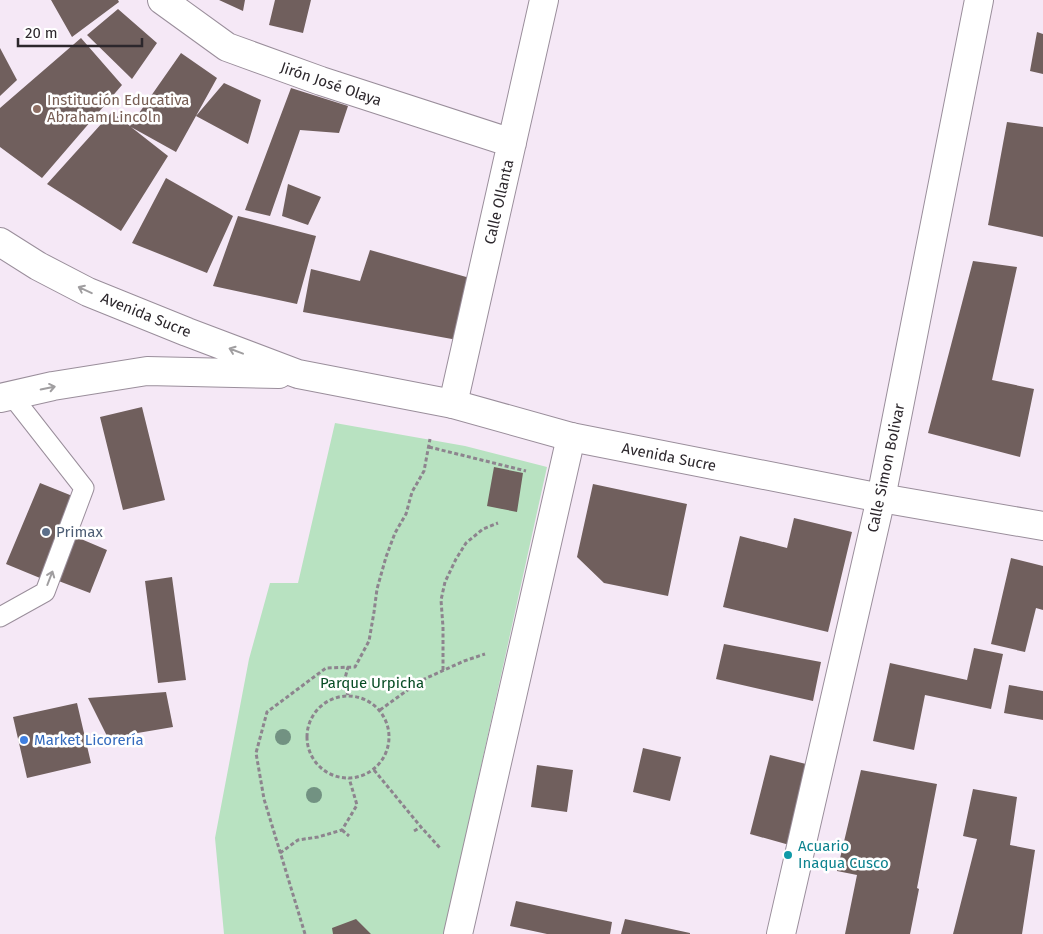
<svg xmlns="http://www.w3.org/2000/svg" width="1043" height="934" viewBox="0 0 1043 934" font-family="'Fira Sans',sans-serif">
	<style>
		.green { fill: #b8e2c1 }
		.building { fill: #705f5d }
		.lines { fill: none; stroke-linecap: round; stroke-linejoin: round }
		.service-casing { stroke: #9a8e9b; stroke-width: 21 }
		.minor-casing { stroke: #9a8e9b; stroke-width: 30 }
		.tertiary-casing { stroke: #9a8e9b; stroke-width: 30 }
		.path { stroke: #8d848e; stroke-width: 3; stroke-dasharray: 4 2.5; stroke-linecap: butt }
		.service { stroke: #fff; stroke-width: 19 }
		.minor { stroke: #fff; stroke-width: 28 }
		.tertiary { stroke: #fff; stroke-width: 28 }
		.tree { fill: #729282 }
		.oneway { stroke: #a09ea0 }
		.education-dot { fill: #8d6e63; stroke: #fff; stroke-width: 2 }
		.service-dot { fill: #5c6f8a; stroke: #fff; stroke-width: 2 }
		.shop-dot { fill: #3f7fe0; stroke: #fff; stroke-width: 2 }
		.culture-dot { fill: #0f9aa8; stroke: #fff; stroke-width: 2 }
		.labels { text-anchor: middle; stroke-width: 5; stroke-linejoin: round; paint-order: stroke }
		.street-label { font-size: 15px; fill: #2c272c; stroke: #fff }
		.education-label { font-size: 15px; fill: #785e54; stroke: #fff; text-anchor: start }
		.service-label { font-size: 15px; fill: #4e5e75; stroke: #fff; text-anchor: start }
		.park-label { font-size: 15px; fill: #064b23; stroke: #fff }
		.shop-label { font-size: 15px; fill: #366cbe; stroke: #fff; text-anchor: start }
		.culture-label { font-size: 15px; fill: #0d838f; stroke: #fff; text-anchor: start }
	</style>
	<rect width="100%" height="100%" fill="#f5e8f6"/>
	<path class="green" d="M335,423L465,446L547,467L444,934H224L215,838L249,659L270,583H298Z"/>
	<path class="building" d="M51,0H118L119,2L72,37Z
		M219,0H245L243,11Z
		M275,0H311L303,33L269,25Z
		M118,9L157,43L132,79L87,35Z
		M1037,32L1043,34V74L1030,71Z
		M81,38L122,85L42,178L0,147V108Z
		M0,48L17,80L0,96Z
		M181,53L217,78L176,152L131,127L168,156L121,231L47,184L112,112L130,126Z
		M224,83L261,100L248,144L196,116Z
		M291,88L348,106L339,133L300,130L270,216L245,210Z
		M1007,122L1043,127V237L988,225Z
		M166,178L233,216L207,273L132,243Z
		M288,184L321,197L308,225L282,216Z
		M238,216L316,236L297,304L213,286Z
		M370,250L477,280L463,341L303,312L311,269L360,281Z
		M973,261L1017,267L992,380L1034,389L1020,457L928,433Z
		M142,407L165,500L123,510L100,417Z
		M494,467L523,473L517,512L487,506Z
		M40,483L75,497L40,578L6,564Z
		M593,484L687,504L668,596L604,583L577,557Z
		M794,518L852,532L828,632L723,607L740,536L787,548Z
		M74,536L107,550L90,593L56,580Z
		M1011,558L1043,566V610L1036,608L1025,652L991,644Z
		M172,577L186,680L158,683L145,581Z
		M724,644L821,662L813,701L716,679Z
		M974,648L1003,654L991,709L925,695L914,750L873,741L890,663L967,680Z
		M1009,685L1043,691V720L1004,713Z
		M166,692L173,727L108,738L88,698Z
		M77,703L91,763L27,778L13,717Z
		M643,748L681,757L670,801L633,792Z
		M770,755L814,766L793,846L750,834Z
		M537,765L573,770L567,812L531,807Z
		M861,770L937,784L917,888L919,889L910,934H845L857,875L837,871Z
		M973,789L1017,797L1010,845L1035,850L1022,934H953L977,839L963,836Z
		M516,901L612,922L610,934H547L510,926Z
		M356,919L371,934H333L332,928Z
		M625,919L690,933V934H621Z"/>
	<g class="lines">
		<g class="service-casing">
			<path id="service" d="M0,617L45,592L84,488L12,396"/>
		</g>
		<g class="minor-casing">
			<path id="minor" d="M162,0L227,47L321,81L512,143
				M453,404L544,0
				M458,934L571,437
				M781,934L881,498L979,0"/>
		</g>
		<g class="tertiary-casing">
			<path id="tertiary" d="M0,242L38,266L88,292L187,332L298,374L453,404L571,437L881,498L1043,526
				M0,398L53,386L147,371L279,374"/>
		</g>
		<path class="path" d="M429,447L526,471
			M443,670V627L441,600L445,582L456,559L466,543L483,529L498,523
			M348,695L344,682L348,667
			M307 737a41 41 0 1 1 82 0a41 41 0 1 1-82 0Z
			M380,710L420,681L464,661L485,654
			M374,770L421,827L440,848
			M342,830L349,836
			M414,831L421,827
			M280,853L298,840L318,837L342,830L357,805L349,778
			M305,934L264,799L256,753L267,712L326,668L355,667L369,641L374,612L377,589L386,557L395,533L406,514L412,492L424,471L430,439"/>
		<use href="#service" class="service"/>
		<use href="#minor" class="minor"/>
		<use href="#tertiary" class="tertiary"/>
	</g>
	<g class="tree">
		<circle cx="283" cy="737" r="8"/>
		<circle cx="314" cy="795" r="8"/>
	</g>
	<defs><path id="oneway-shaft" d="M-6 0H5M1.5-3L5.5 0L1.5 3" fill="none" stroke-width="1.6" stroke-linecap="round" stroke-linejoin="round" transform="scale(1.25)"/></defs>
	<g class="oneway">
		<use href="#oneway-shaft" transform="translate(85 290) rotate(-155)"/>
		<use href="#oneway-shaft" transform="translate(236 351) rotate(-159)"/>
		<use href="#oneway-shaft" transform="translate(48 388) rotate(-12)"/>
		<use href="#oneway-shaft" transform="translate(50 578) rotate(-69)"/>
	</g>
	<circle class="education-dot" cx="37" cy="109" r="5"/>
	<circle class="service-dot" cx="46" cy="532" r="5"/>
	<circle class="shop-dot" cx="24" cy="740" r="5"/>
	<circle class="culture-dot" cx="788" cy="855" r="5"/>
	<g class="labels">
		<g class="street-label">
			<text transform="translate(331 84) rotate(19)" y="5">Jirón José Olaya</text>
			<text transform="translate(499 202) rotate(-77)" y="5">Calle Ollanta</text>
			<text transform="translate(146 315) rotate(22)" y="5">Avenida Sucre</text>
			<text transform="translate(669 457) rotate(11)" y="5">Avenida Sucre</text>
			<text transform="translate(886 468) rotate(-78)" y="5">Calle Simon Bolivar</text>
		</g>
		<g class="education-label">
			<text x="47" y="105">Institución Educativa<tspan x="47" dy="17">Abraham Lincoln</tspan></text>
		</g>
		<g class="service-label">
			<text x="56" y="537">Primax</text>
		</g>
		<g class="park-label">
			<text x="372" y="688">Parque Urpicha</text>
		</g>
		<g class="shop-label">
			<text x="34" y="745">Market Licorería</text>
		</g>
		<g class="culture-label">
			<text x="798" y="851">Acuario<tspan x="798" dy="17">Inaqua Cusco</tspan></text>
		</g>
	</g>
	<path d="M18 38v8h124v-8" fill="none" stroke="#2c272c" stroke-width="2.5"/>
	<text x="25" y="38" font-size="15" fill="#2c272c" stroke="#ffffff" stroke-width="4" paint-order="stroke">20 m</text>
</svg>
